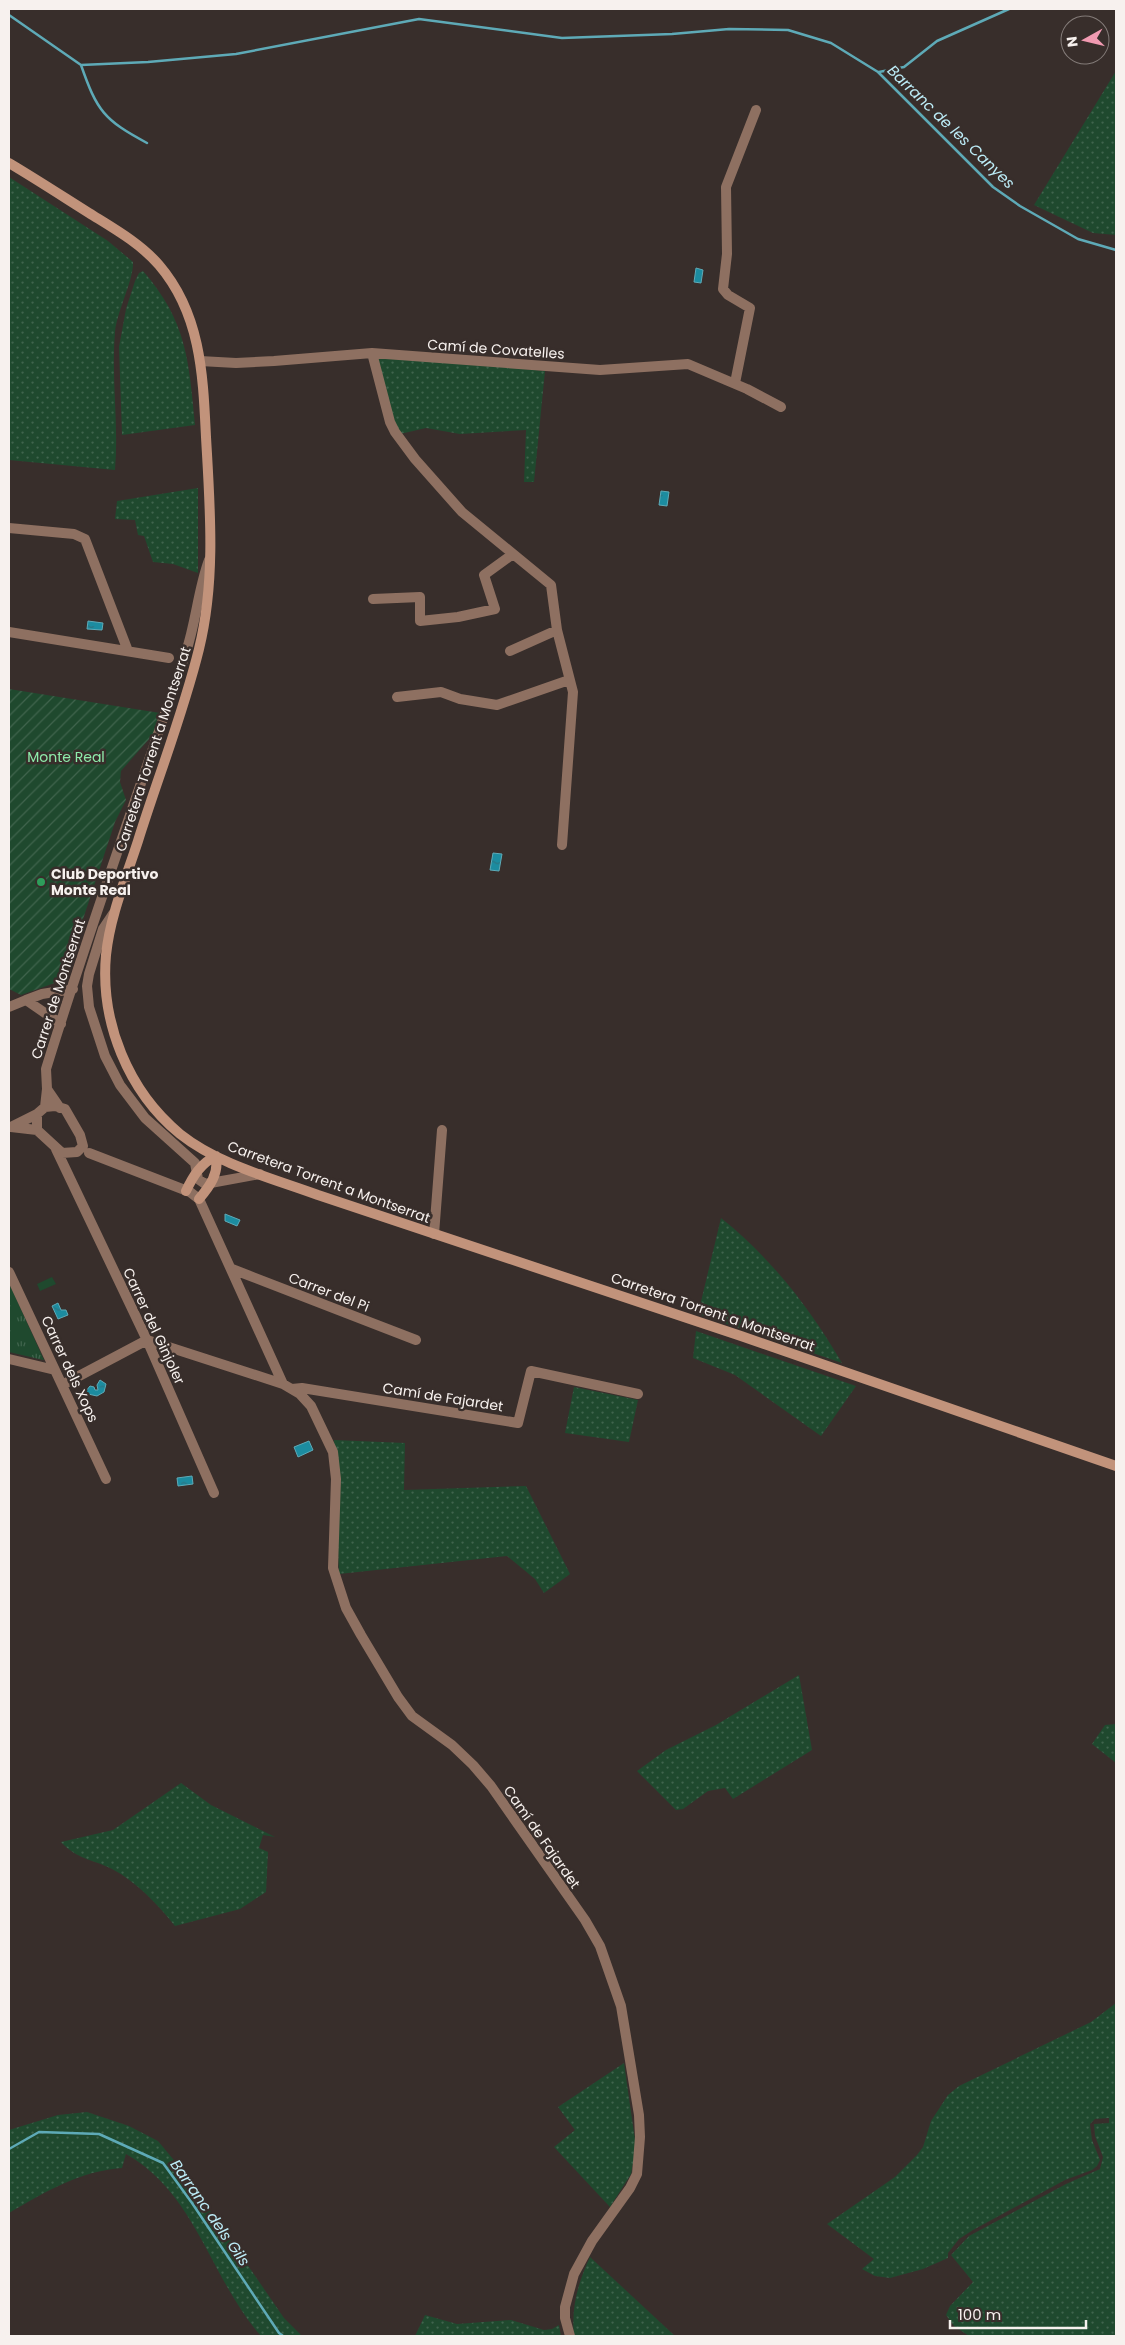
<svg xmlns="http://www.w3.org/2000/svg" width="1125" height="2345" viewBox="0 0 1125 2345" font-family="Poppins,sans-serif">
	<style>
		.grass { fill: url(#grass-dots) }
		.park { fill: url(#park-tufts) }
		.garden { fill: url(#garden-furrows) }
		.pitch { fill: #1f492e }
		.water { fill: url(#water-ripples); stroke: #5eaab7 }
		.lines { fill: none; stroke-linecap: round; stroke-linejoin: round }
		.stream { stroke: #5eaab7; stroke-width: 2.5 }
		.minor { stroke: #8e7061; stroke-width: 10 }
		.secondary { stroke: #c2937b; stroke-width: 10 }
		.leisure-dot { fill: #2e9e5b; stroke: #382e2b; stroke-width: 2 }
		.labels { text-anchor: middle; stroke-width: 5; stroke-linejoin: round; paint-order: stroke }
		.street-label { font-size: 14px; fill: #f7f1ee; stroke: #382e2b }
		.park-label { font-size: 14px; fill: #8eecab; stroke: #382e2b }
		.poi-label { font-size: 14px; font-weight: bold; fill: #f7f1ee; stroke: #382e2b; text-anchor: start }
		.water-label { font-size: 15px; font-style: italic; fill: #bdedf8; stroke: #382e2b }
	</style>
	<defs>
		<pattern id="grass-dots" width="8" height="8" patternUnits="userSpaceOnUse" patternTransform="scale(1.25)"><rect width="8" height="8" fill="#1f492e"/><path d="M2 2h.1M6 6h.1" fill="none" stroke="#40644d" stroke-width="1.8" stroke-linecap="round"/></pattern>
		<pattern id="park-tufts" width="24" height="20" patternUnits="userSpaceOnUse" patternTransform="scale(1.25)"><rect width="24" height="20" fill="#1f492e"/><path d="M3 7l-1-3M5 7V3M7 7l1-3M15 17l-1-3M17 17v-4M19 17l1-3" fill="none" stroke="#40644d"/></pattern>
		<pattern id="garden-furrows" width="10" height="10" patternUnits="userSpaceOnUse" patternTransform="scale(1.25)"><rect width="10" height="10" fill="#1f492e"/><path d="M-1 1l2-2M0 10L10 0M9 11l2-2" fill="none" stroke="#40644d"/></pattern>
		<pattern id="water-ripples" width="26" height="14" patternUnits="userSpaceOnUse" patternTransform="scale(1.25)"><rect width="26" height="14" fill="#1c8ca0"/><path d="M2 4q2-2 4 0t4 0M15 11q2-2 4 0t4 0" fill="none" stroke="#2c7481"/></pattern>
	</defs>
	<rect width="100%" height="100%" fill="#382e2b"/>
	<path class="grass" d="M1116,71V235L1093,233L1034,205Z
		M9,177L108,241L133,262C134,279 117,311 115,332C111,378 119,424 115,470L9,460Z
		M143,271C187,321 189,362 195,425L122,435L119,347L126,309L135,281L139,273Z
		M379,355L545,371L534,482H524L526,430L460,434L426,428L400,434L394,424L378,361Z
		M198,488V573L173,564L153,562L144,536L138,535L135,520L115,519L117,501Z
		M721,1218C771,1258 810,1308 842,1363L698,1314Z
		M696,1331L856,1386L821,1436L735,1375L693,1358Z
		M574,1387L638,1400L629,1442L565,1433Z
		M334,1440L405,1443L404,1490L526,1486L570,1574L544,1593L535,1579L507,1556L339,1574Z
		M799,1675L812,1750L733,1799L725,1788L708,1791L683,1809L676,1810L637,1771L666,1750L716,1725Z
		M1116,1724V1763L1092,1744L1105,1725Z
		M181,1783L211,1805L275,1837L263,1835L259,1848L268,1852L266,1892L240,1909L175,1926C158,1905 137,1882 112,1869C92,1859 78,1860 61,1842L113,1830Z
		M1116,2003V2336H969L954,2326L946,2315L950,2306L973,2282L951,2255L969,2236L1066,2184L1100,2169L1103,2157L1095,2136L1094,2124L1109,2123V2118L1095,2119L1090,2124L1092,2140L1100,2160L1097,2166L1092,2170L1065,2180L973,2230L959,2239L948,2253V2258L923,2269L890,2278L875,2276L862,2269L874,2259L827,2224L895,2177L917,2155L923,2147L931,2121L948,2095L959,2086L1091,2022Z
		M624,2063L636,2147L631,2174L610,2207L554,2147L575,2130L558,2107Z
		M87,2112L129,2126L158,2141L183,2171L284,2318L302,2336H261C211,2280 196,2193 126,2154L122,2168C80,2171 45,2192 9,2213V2130L58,2115Z
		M590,2257L675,2336H574C571,2307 578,2283 590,2257Z
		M425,2315L457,2324L511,2320L544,2330L552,2329L559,2325L561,2336H415Z"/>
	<path class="park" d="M9,1283L44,1360H43L9,1352Z"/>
	<path class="garden" d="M9,689L160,713L164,722L121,771L120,782L126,800L115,822L63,980L21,995L9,989Z"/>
	<path class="pitch" d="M52,1277L56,1284L40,1291L37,1284Z"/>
	<path class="water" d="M696,268L703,270L701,283L694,282Z
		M661,491L669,492L667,506L659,505Z
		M88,621L103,623L102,630L87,629Z
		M493,853L502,854L499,871L490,870Z
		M225,1214L240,1220L237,1226L225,1221Z
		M58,1303L61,1310H66L68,1315L58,1319L52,1306Z
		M100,1380L106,1384L104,1392L97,1396L88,1394L86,1391L90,1386L94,1387L95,1390H98L97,1385Z
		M309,1441L313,1450L298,1457L294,1447Z
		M192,1476L193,1484L178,1486L177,1478Z"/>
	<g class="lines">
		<path class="stream" d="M9,15L81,65L148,62L236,54L419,19L562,38L672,34L729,29L788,30L831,43L878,72L993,187L1020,206L1078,239L1116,250
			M81,65C97,111 104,120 147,143
			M879,72L904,67L937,41L1009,9
			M9,2149L39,2132L99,2134L163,2163L192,2203L279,2333L283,2336"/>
		<path class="minor" d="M372,353L390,422L395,432L415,459L462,512L551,585L557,630L573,692L562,845
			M200,361L236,363L274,361L372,353L600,370L688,364L747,389L781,407
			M735,383L750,308L728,295L723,289L727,254L726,187L756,110
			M9,528L74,534L85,539L128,651
			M373,599L420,597V621L458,617L495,609L484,575L513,554
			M9,632L169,658
			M510,651L557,630
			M397,697L441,692L460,699L497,705L569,680
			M113,914L103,929L89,974L87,986L89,1007L105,1056L120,1085L145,1118L195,1163L198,1179L205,1184L260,1174
			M9,1007L26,1000
			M61,1024L26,1000L42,994L73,989
			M47,1089L46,1069C89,929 139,791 186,652C196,622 198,590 209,560
			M55,1106L65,1109L80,1135L83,1146L77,1152L62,1153L37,1130V1114L45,1107Z
			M45,1107L47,1089L60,1108
			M37,1114L11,1127L37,1130
			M56,1149L147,1340L214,1493
			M89,1153L190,1192L199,1199L283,1384L300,1394L311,1406L333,1452L336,1479L333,1568L346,1608L361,1635L398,1697L412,1716L452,1745L473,1765L491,1786L585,1920L600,1946L621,2006L639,2115L640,2137L637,2174L630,2188L592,2241L574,2274L565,2307V2318L570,2336
			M434,1234L442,1130
			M232,1269L416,1340
			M9,1272L106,1479
			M9,1359L55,1370
			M62,1385L147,1340L283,1384
			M292,1389L302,1388L518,1423L531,1371L638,1394"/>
		<path class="secondary" d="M9,163C36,179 62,196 89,213C113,228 140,243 159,265C201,314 203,375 206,437C210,507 216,580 199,649C183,714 158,777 138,841C126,878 110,916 106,955C100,1022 128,1091 180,1134C219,1165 272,1178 318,1195L741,1336L1116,1466
			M186,1191C193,1176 201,1163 216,1156
			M199,1199C210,1186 219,1174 216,1156"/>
	</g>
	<circle class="leisure-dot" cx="41" cy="882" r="5"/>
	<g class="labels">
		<g class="street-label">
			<text transform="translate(496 349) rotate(4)" y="5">Camí de Covatelles</text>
			<text transform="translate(153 749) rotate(-72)" y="5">Carretera Torrent a Montserrat</text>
			<text transform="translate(58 989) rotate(-72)" y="5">Carrer de Montserrat</text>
			<text transform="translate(329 1182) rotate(20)" y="5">Carretera Torrent a Montserrat</text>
			<text transform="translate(329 1292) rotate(21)" y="5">Carrer del Pi</text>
			<text transform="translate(713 1312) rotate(19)" y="5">Carretera Torrent a Montserrat</text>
			<text transform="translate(154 1326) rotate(65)" y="5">Carrer del Ginjoler</text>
			<text transform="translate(70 1369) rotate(65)" y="5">Carrer dels Xops</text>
			<text transform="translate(443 1397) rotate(9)" y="5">Camí de Fajardet</text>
			<text transform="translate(542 1837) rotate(55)" y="5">Camí de Fajardet</text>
		</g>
		<g class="park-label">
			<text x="66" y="762">Monte Real</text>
		</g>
		<g class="poi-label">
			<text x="51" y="879">Club Deportivo<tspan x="51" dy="16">Monte Real</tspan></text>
		</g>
		<g class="water-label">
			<text transform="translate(951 127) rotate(44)" y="5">Barranc de les Canyes</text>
			<text transform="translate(210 2213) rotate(55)" y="5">Barranc dels Gils</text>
		</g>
	</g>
	<rect width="1125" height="2345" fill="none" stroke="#f7f1ee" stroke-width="20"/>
	<g transform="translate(1085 40) rotate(262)"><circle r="24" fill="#382e2b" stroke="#847c79"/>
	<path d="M0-4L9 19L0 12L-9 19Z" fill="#f19ab1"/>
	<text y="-8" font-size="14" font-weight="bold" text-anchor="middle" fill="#f7f1ee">N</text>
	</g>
	<path d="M950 2320v8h136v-8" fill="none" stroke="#f7f1ee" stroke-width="2.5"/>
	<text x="958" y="2320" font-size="15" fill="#f7f1ee" stroke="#382e2b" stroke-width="4" paint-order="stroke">100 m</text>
</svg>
